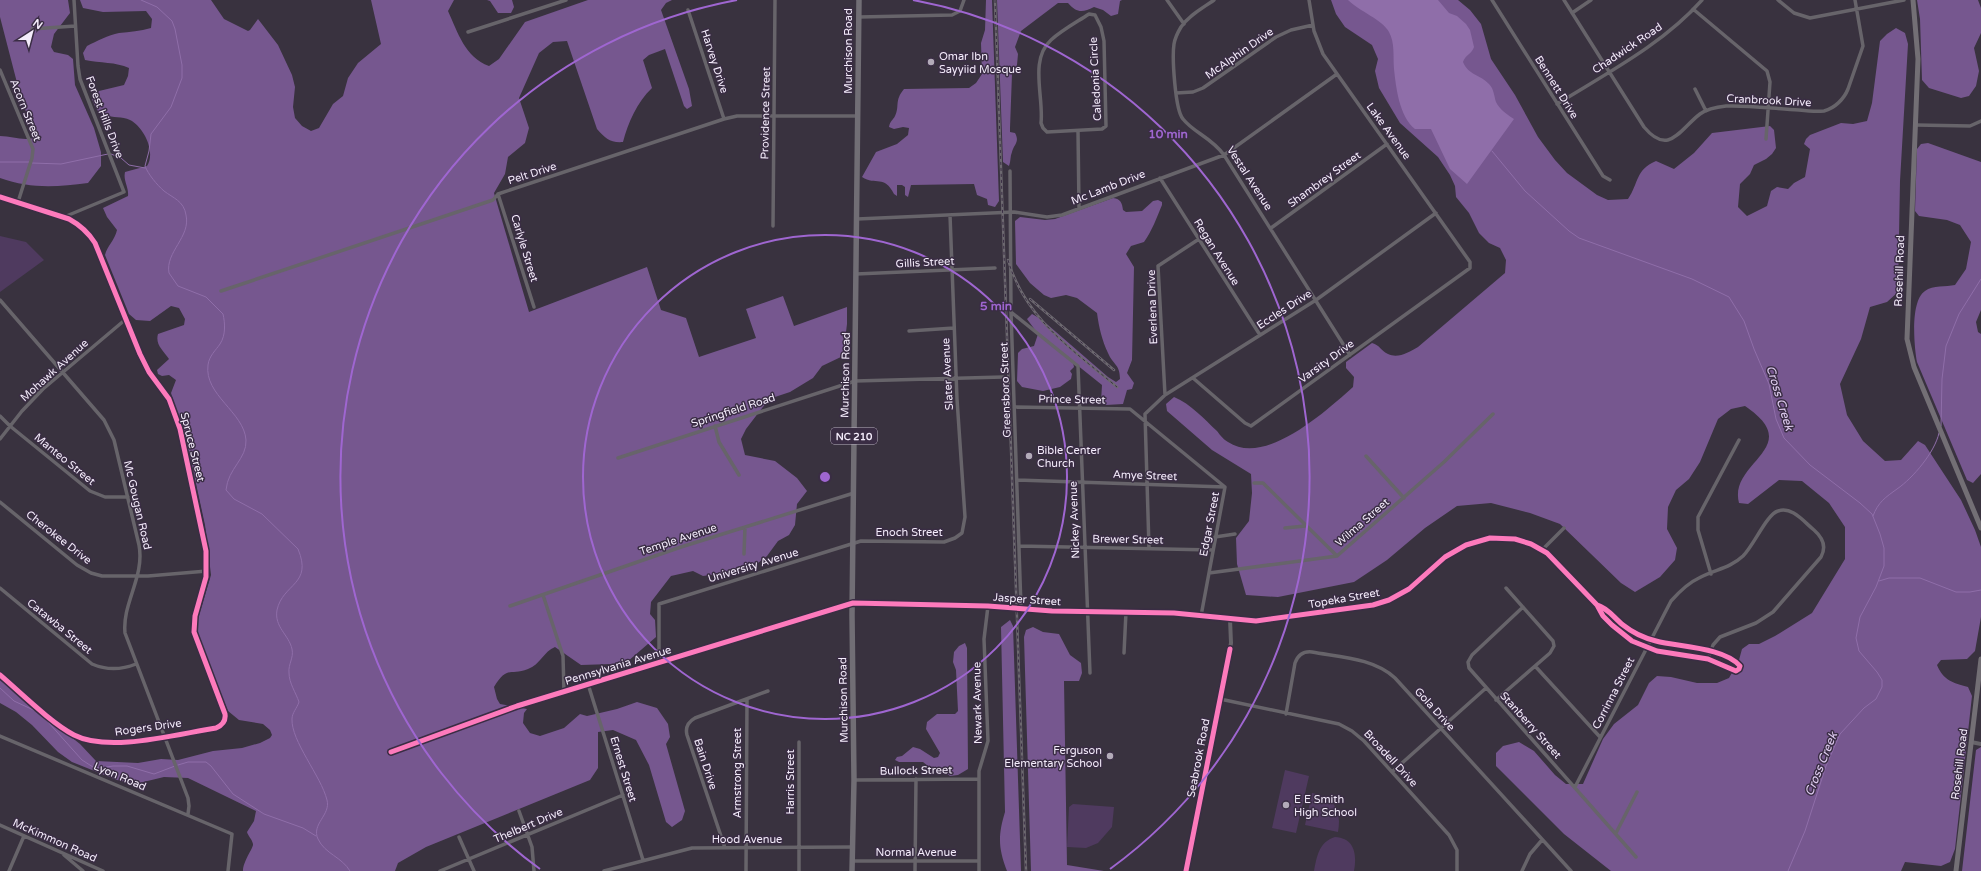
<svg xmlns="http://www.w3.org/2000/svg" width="1981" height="871" viewBox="0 0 1981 871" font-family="'Varela Round',sans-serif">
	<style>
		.green { fill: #4f3a5f }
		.forest { fill: #76578f }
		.water { fill: #8f6ea9 }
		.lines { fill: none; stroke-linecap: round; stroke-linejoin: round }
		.stream { stroke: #8f6ea9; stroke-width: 1 }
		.minor { stroke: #67646a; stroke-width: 3.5 }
		.tertiary { stroke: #67646a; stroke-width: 4 }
		.secondary { stroke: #736f75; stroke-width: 5 }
		.primary { stroke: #716e75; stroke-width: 5.5 }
		.rail-casing { stroke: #6d6970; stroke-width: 2.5 }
		.rail { stroke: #3a2d44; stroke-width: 1; stroke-dasharray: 3; stroke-linecap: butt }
		.cycleway-casing { stroke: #3a2d44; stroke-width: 8 }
		.cycleway { stroke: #fd7abc; stroke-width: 5 }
		.ring { fill: none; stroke: #9f66d1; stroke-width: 2 }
		.poi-dot { fill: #b3abb9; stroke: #3a2d44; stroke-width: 1.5 }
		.labels { text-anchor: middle; stroke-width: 3; stroke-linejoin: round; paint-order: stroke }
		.shield { fill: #3a2d44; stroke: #bcb3c4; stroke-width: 1 }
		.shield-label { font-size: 10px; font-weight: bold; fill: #f4ecfb }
		.street-label { font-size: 11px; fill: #f4ecfb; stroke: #3a2d44 }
		.poi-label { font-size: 11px; fill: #f4ecfb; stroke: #3a2d44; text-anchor: start }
		.water-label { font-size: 12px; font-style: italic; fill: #e1cef2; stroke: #3a2d44 }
		.centre { fill: #9f66d1; stroke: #3a2d44; stroke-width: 2 }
		.ring-label { font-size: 12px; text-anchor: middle; font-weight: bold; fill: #9f66d1; stroke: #3a2d44; stroke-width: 3; stroke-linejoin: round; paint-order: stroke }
	</style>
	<rect width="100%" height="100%" fill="#39323f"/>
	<path class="green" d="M0,236L26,242L44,260L0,292Z
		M1285,770L1309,776L1296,833L1272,828Z
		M1312,793C1334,798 1342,809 1338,832L1305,825Z
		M1073,804L1114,807L1112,827L1098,843L1086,848L1067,847L1069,807Z
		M1335,837C1355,838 1357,855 1354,871H1314C1317,856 1319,842 1335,837Z"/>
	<path class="forest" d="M0,0H68L70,13L54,34L51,47L54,52L68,55L73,59L75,85L94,128L101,152V166L88,183C57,187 30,189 0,178V136C12,136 22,141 34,138L32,126L22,102L0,17Z
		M80,0H211L224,19L248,31L250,30L258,19L278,45L292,75L295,87L293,107L295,118L302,126L311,131L319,128L333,104L343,96L348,78L358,63L381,44L371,0H454L448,11C458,33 465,57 489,66L499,59L525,22L588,0H672L666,3L661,10L689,89L692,106L687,109L684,106L665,49L649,55L643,60L652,88C637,102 628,123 623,142C610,143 605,138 597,129L567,41L553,42L539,53L519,98L529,128L525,143L508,157L505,174L494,193L529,312L647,267L661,310L686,318L699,357L756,338L746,309L783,296L794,326L847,307V324L843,356L822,366L813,378L790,392L769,399L746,429L741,439L745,455L775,461L797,478L807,491L797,504L795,525L789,535L778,541L767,556L758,563L724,573L703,576L693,571L671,576L651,602L650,614L655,620L656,637L627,662L612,664L581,665L555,647C544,651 540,665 528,669C510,676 507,665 494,687L497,699L500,704L527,709L524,713L523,723L530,733L540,736L564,728L580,714L587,716L617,709L637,702L657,708L668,724L670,737L666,744L685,811L682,820L672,827L666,822L649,765L636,740L613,730L598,732V768L590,780L426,847L398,863L395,871H243C243,861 254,847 253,844C252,839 248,836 247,832L254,821L256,811L188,778L164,777L135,784L117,780L72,762L58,752L32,725L16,712L0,703V680L80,744L96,761L138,763L161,759L178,760L213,751L242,748L260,743L270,738L272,735L270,730L263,724L239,720L228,711L197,638V622L211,575L205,525L190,456L171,393L176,380L169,375L162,376L158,374L157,370L169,359C163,350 155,345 158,334L184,325L185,319L179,308L171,306L150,321L136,320L129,314L105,255C107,246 115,240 117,230L107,217L103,208L128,196C129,187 123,181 125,172L147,166C156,152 144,127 130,120C122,116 113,118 105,116C97,113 95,106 92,99L99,91L124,85L128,76L129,68C116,62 100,63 85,60L83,53L87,46C97,41 108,35 119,33C130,32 140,31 151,28L152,19L146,11L103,12L83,8Z
		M487,0H512L514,7L511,13H498L490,1Z
		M986,0H992L999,201L995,207L988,205L987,199L977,195L974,184L911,185L908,197L905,195V187L902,185H897V196L894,194C884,174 876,186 862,177L876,152L897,144L908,135L909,128L903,127L894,129L889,127C890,121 893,120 895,116C900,106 894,101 904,89L969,88L976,83L982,74L981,43L985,30Z
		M997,0H1122L1120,1L1118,14L1111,16L1103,10L1094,7C1082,13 1077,13 1068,3H1058L1021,31L1015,47L1018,54L1017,65L1012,74L1010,128V132L1015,133C1020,142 1014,144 1012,152C1010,156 1011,161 1009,166L1003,162Z
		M1331,0H1458L1470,10L1481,24L1491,59L1515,95L1538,137L1555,160L1567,173L1597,195L1608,200L1628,199C1639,183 1635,170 1656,161L1674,169L1694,153L1712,133L1770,126L1774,130L1776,148L1772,154L1766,159L1754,165L1750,174L1740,184L1738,207L1747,216L1767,206L1771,191L1777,187L1788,189L1794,183L1805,177L1810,149L1804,144L1806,139L1810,135L1841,123L1853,124L1867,121L1872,103L1880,41L1887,34L1896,28L1905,33L1908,44L1900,181L1898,292L1887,302L1870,307L1861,339L1840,384L1847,415L1863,441L1885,461L1901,460L1918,441L1925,445L1961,500L1975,530L1981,547V617L1975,651L1967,659L1941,660L1937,665C1943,680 1953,683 1968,687L1972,696L1955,849L1950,862L1941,866L1905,862L1901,871H1611L1564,834L1496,766V753L1503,746L1519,742L1534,751L1555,775L1566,784H1583L1603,739L1614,724L1638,705L1649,683L1657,676L1671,677L1697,683H1717L1729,678L1739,660L1742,649L1749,644H1759L1775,636L1812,613L1845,559V527L1829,503L1802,481L1779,480L1748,504L1739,503C1728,461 1807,448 1745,406L1731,409L1718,419L1700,462L1689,479L1676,490L1668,507L1667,529L1677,548L1675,560L1660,577L1635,592L1621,583L1560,524L1530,513L1491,503L1457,506L1425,528L1387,560L1354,582L1278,597L1246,595L1237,564L1236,538L1249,521L1252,493L1251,474L1212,450L1167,411L1166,404L1174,397C1191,404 1204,419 1217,431C1220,435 1224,440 1228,442C1265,467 1326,411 1353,387L1354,377L1346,368V362L1372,343C1380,345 1381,351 1388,354C1398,359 1409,352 1418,347L1505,273L1506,260L1500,248L1489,243L1479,233L1469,213L1456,197L1455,186L1450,175L1438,157L1400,123L1379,88L1375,71L1378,59L1372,45L1345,27L1336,14Z
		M1917,0H1978L1981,8V33L1974,48L1979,71L1976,86L1969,96L1961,98L1929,88L1922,80L1920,19Z
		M1928,143L1981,162V310L1976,322L1978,332L1981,334V474L1973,483L1967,480L1917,362C1914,346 1910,301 1925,291C1933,285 1946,287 1955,285L1966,269L1971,242L1960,225L1947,220L1919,216L1915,211L1917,149L1921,144Z
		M1113,198C1121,199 1122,203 1123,210L1126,212L1142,211L1153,201L1158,200L1162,202V205C1157,217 1152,231 1144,242L1131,246L1126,254L1134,267L1132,360L1127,373L1134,383L1132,389L1127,390L1123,404L1106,405L1101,402L1102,385L1067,357L1073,362L1074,367L1070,371L1072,374L1071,379L1060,387L1043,391L1022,387L1017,381L1018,353L1022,349L1034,346L1038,334L1027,319L1032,314L1041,319L1108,377L1116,382L1120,379C1120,364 1113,365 1108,353C1102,340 1099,328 1097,313L1077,298L1066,295L1051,298L1044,295L1030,283L1016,264L1015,221L1020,217L1045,220L1055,219Z
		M1010,620L1013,626L1021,871H1007C998,848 998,835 1005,812L1001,627Z
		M1033,627L1043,632L1059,634L1070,655L1081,663L1082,673L1079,681H1064L1067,865L1104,871H1031L1024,637L1026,630Z
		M965,643L967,648L968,769L958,775L950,776L941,769L928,766L923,762H899L895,760L897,757L902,756L913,747L920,749L934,758L938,757L940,753L926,729L927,722L937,714H955L958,711L956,670L953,662L954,652L959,646Z
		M1981,747V871H1962L1976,750Z"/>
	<path class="water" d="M1348,0H1438L1449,13L1457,16L1466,24L1470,30L1474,47C1472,54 1465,55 1463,62C1468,75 1481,75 1489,84C1494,89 1494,96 1496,102C1499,109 1508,115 1514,119L1467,184L1450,169L1431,129H1415C1399,116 1396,87 1394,69C1393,56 1395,43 1389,32C1383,20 1359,11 1348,0Z"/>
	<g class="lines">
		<path class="stream" d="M141,0L157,7L172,21L175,29L182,65V78L171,107L151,134L149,151L145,166C148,174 157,185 164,191C173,198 184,201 186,215C191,237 165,252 169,273L178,286L206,297L223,314C225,323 226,335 220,344C216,350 209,356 208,365C204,395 244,412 246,440C247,459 228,468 226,490L234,499L262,514L298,549C313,585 283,583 277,610C274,627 289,635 292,649C294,658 288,664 289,673C289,683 296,693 299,702C297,708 292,713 292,719C291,741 321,776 327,800C331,815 311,824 318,839C325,854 342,857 350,871
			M1492,151L1525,191L1569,231L1579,238L1692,279L1729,297L1744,321L1754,349L1769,384L1776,419L1784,438L1810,465L1860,503L1872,514L1880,534L1884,548V566L1876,587L1860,617L1856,638L1859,651L1877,672L1882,680V687L1876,699L1864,708L1840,734L1826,766L1805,831L1788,871
			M111,154L121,158L129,165L145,168
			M0,162H29
			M32,163L61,164L108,154
			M1941,426L1942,379L1946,346L1959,314L1981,279
			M1873,516C1878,502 1886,497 1897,489C1913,478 1935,452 1939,433
			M1879,581L1889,578H1920L1956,592H1970L1981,590
			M0,688L14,701L40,713L82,760L93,767L100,768L113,766H127L154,774L175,766
			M178,765L188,762H206L211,766L233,794L264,814L303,828L316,836"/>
		<path class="minor" d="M1167,0L1184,24
			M1214,0C1203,8 1189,15 1181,27C1178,32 1175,38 1174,44C1172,57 1175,110 1183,119C1194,133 1211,137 1224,155L1350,355
			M1492,0L1603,176L1610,180
			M1564,0L1644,127C1669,157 1680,129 1700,114C1707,109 1717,107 1726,106C1750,105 1775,109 1799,110C1807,111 1816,112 1824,111C1835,108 1844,99 1848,89L1863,46L1855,0
			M1778,0L1794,13L1810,18L1904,0
			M1693,9L1767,71L1770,82L1766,139
			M688,10L724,119
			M1572,13L1591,0
			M1089,14L1095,15L1101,27L1104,41L1106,126L1102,129L1047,132L1043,128L1041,123C1044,97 1029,60 1051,40C1062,30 1077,22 1089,14Z
			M859,17L952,15L960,11L964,0
			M32,29L75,26
			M468,32L566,0
			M0,70L33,149L32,158L18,202
			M1695,89L1706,111
			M1176,93L1193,92L1203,88L1276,37L1291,30L1313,25
			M1557,104C1607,73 1663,44 1702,0
			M1916,125L1970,126L1981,121
			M1078,131L1079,208
			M1010,171L1011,312L1021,608
			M1160,178L1260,335
			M498,194L534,307
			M0,197L69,219C80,225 88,232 95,243L140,354L149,372L169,399L180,429L206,551V577L195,616L194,632L225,714C226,721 223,725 216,728C177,734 109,753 74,735C51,723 21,693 0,675
			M64,217L124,192L80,79L78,66L74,0
			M857,219L1014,212L1047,217L1062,215L1224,155L1337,74
			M773,226L775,0
			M1271,228L1387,144
			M856,274L995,268
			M221,291L493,200L498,194L724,119L737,116H858
			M0,300L104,420L114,440L139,545C145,577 122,603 125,633L188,798L189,806L188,814
			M1011,312L1078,366L1090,673
			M909,331L954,328
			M1193,378L1245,423L1251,426L1470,268V262L1323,54L1314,31L1309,0
			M1165,395L1158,266L1199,239
			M1014,407L1130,409L1225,487L1201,616
			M0,416L10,426L90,491L105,497H128
			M715,426L719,442L739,475
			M0,439L22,411L43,389L126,319
			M1366,456L1404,498
			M618,458L855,381L1003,377
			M1017,480L1225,487
			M1254,483H1263L1337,556
			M0,502L77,565L91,573L102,576H148L207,571
			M1285,528L1305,526
			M1215,537L1235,534
			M1019,546L1213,550
			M1149,548L1145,414L1165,395L1316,300L1436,213
			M1542,550L1564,528
			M744,554L745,527
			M1209,573L1337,556L1444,462L1493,414
			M1711,574L1698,530V517L1739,440
			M0,588L92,664C106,670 121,670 136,664
			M543,595L563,656L564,692
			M510,606L681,547L854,493
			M1523,607L1472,655L1468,662L1469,668L1636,857
			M1124,653L1126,612
			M659,663V604L861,541L944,542L955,538L962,533L965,517L957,399L950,215
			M1535,666L1600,737
			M588,684L643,860
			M1220,699L1339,724L1352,731L1364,741L1449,835L1457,850V871
			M1496,700L1550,653L1554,646L1553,641L1506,588
			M1286,714L1295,663C1298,655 1303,651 1312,652C1339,657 1374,658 1395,678L1571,871
			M0,736L232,834L228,871
			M391,752L517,706L853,603
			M1392,772L1486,688
			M854,780L979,779
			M1575,787L1671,601C1679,592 1688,583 1699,578C1715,569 1729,569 1743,556C1754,545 1767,514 1778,511C1792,506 1804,522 1814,530C1822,537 1827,546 1821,557L1773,612L1756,623L1720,637L1713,645L1708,659
			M519,811L532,847L534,871
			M0,825L103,871
			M1616,833L1637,792
			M459,837L474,871
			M725,848L687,735C685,727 688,722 695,718L768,691
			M64,855L83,871
			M852,861H979
			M9,871L24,836
			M440,871L623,795
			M604,871L692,848L853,847
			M746,871L747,700
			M799,871V742
			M915,871L916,779
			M979,871V771L988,741L984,639L988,606
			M1522,871L1530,854L1542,840"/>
		<path class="tertiary" d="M853,603L988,606L1052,611L1174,613L1245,620H1267L1379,603L1409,589L1445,557L1459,548L1482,540L1507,538L1531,544L1547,553L1597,605L1603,616L1612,625L1632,641L1657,651L1708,659L1736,671L1739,669L1740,666C1724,647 1678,647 1656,641C1644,638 1633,633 1623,625C1614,618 1608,608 1597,605
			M1971,742L1981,744
			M1186,871L1231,643L1230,619"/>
		<path class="secondary" d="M1913,0L1918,59L1907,339L1914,367L1981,528
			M1956,871L1981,659"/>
		<path class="primary" d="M852,871L854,780L852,615L859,0"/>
		<g class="rail-casing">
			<path id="rail" d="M995,0L1026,871
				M1008,260C1025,319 1073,350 1117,387
				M1030,299L1114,370"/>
		</g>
		<use href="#rail" class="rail"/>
		<g class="cycleway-casing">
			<path id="cycleway" d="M0,197L69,219C80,225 88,232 95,243L140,354L149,372L169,399L180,429L206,551V577L195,616L194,632L225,714C226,721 223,725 216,728C177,734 109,753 74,735C51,723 21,693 0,675
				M391,752L517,706L853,603L988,606L1052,611L1174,613L1256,621L1373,605L1389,600L1409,589L1445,557L1466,545L1490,538L1515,539L1531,544L1547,553L1597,605L1603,616L1612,625L1632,641L1657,651L1708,659L1736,671L1739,669L1740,666C1724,647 1678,647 1656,641C1644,638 1633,633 1623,625C1614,618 1608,608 1597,605
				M1186,871L1230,649"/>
		</g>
		<use href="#cycleway" class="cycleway"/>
	</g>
	<g class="ring">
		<circle cx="825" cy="477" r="242"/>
		<path d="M540 869A485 485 0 0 1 737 0M913 0A485 485 0 0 1 1110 869"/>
	</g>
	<g class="poi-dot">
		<circle cx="931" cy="62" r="4"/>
		<circle cx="1029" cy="456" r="4"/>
		<circle cx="1110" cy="756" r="4"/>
		<circle cx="1286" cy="805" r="4"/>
	</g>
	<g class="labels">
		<rect class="shield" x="831" y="428" width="46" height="16" rx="3"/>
		<g class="shield-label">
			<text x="854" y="440">NC 210</text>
		</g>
		<g class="street-label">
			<text transform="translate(1627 48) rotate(-34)" y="4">Chadwick Road</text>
			<text transform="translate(848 51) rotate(-90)" y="4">Murchison Road</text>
			<text transform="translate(1239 53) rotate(-35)" y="4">McAlphin Drive</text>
			<text transform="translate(715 61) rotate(72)" y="4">Harvey Drive</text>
			<text transform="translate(1095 79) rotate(-93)" y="4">Caledonia Circle</text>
			<text transform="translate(1557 87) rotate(58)" y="4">Bennett Drive</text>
			<text transform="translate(1769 100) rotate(3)" y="4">Cranbrook Drive</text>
			<text transform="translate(26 110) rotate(68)" y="4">Acorn Street</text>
			<text transform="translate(765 113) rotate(-89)" y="4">Providence Street</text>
			<text transform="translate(105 117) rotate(69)" y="4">Forest Hills Drive</text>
			<text transform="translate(1389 131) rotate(54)" y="4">Lake Avenue</text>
			<text transform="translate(532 173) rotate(-18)" y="4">Pelt Drive</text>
			<text transform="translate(1250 178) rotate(57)" y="4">Vestal Avenue</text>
			<text transform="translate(1324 179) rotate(-36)" y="4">Shambrey Street</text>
			<text transform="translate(1108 187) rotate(-21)" y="4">Mc Lamb Drive</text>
			<text transform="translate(525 248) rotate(73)" y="4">Carlyle Street</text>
			<text transform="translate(1217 252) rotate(58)" y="4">Regan Avenue</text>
			<text transform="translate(925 262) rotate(-3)" y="4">Gillis Street</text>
			<text transform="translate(1899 271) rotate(-88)" y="4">Rosehill Road</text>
			<text transform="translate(1152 307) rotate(-92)" y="4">Everlena Drive</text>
			<text transform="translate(1284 309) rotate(-33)" y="4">Eccles Drive</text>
			<text transform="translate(1326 361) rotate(-36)" y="4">Varsity Drive</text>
			<text transform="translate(54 370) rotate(-42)" y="4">Mohawk Avenue</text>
			<text transform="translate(947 374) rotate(-93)" y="4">Slater Avenue</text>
			<text transform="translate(845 375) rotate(-89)" y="4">Murchison Road</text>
			<text transform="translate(1005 390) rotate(-92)" y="4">Greensboro Street</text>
			<text transform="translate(1072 399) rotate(1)" y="4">Prince Street</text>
			<text transform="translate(733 410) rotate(-18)" y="4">Springfield Road</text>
			<text transform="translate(193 447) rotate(76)" y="4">Spruce Street</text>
			<text transform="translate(65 459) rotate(39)" y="4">Manteo Street</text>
			<text transform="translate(1145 475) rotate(2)" y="4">Amye Street</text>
			<text transform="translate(138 505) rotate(77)" y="4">Mc Gougan Road</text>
			<text transform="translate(1074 520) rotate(-92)" y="4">Nickey Avenue</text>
			<text transform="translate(1362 522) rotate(-41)" y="4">Wilma Street</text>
			<text transform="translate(1209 524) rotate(-79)" y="4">Edgar Street</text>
			<text x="909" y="536">Enoch Street</text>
			<text transform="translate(59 537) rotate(38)" y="4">Cherokee Drive</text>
			<text transform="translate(678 539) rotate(-18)" y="4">Temple Avenue</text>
			<text transform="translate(1128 539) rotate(1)" y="4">Brewer Street</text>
			<text transform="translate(753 565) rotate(-17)" y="4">University Avenue</text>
			<text transform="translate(1344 598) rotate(-10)" y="4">Topeka Street</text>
			<text transform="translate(1027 599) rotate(4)" y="4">Jasper Street</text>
			<text transform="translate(60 626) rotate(39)" y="4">Catawba Street</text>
			<text transform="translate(618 665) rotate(-17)" y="4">Pennsylvania Avenue</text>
			<text transform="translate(1613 693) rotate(-63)" y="4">Corrinna Street</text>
			<text transform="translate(843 700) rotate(-91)" y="4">Murchison Road</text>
			<text transform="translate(977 703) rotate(-91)" y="4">Newark Avenue</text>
			<text transform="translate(1435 709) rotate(48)" y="4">Gola Drive</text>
			<text transform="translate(1531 725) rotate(48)" y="4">Stanberry Street</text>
			<text transform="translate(148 727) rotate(-8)" y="4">Rogers Drive</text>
			<text transform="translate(1198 758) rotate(-79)" y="4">Seabrook Road</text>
			<text transform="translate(1391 758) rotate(47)" y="4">Broadell Drive</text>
			<text transform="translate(706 764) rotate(72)" y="4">Bain Drive</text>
			<text transform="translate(1959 764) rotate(-83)" y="4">Rosehill Road</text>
			<text transform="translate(624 769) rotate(73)" y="4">Ernest Street</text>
			<text transform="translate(916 770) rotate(-1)" y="4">Bullock Street</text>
			<text transform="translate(737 773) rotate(-90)" y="4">Armstrong Street</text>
			<text transform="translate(120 776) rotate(23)" y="4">Lyon Road</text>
			<text transform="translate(790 782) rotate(-90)" y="4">Harris Street</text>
			<text transform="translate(528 825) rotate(-23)" y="4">Thelbert Drive</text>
			<text x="747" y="843">Hood Avenue</text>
			<text transform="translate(55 840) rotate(24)" y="4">McKimmon Road</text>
			<text x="916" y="856">Normal Avenue</text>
		</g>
		<g class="poi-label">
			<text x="939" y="60">Omar Ibn<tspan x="939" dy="13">Sayyiid Mosque</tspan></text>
			<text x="1037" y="454">Bible Center<tspan x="1037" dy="13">Church</tspan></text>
			<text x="1102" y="754" text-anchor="end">Ferguson<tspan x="1102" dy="13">Elementary School</tspan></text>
			<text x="1294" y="803">E E Smith<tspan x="1294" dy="13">High School</tspan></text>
		</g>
		<g class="water-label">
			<text transform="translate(1780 398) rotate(73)" y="4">Cross Creek</text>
			<text transform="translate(1821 764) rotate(-68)" y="4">Cross Creek</text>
		</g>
	</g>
	<circle cx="825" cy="477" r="6" class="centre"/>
	<g class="ring-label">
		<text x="1168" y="138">10 min</text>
		<text x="996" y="310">5 min</text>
	</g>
	<g transform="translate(32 32) rotate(36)" stroke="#3a2d44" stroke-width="3" paint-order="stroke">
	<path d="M0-3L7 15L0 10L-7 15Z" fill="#f4ecfb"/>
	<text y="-6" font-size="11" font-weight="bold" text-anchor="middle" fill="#f4ecfb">N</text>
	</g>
</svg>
